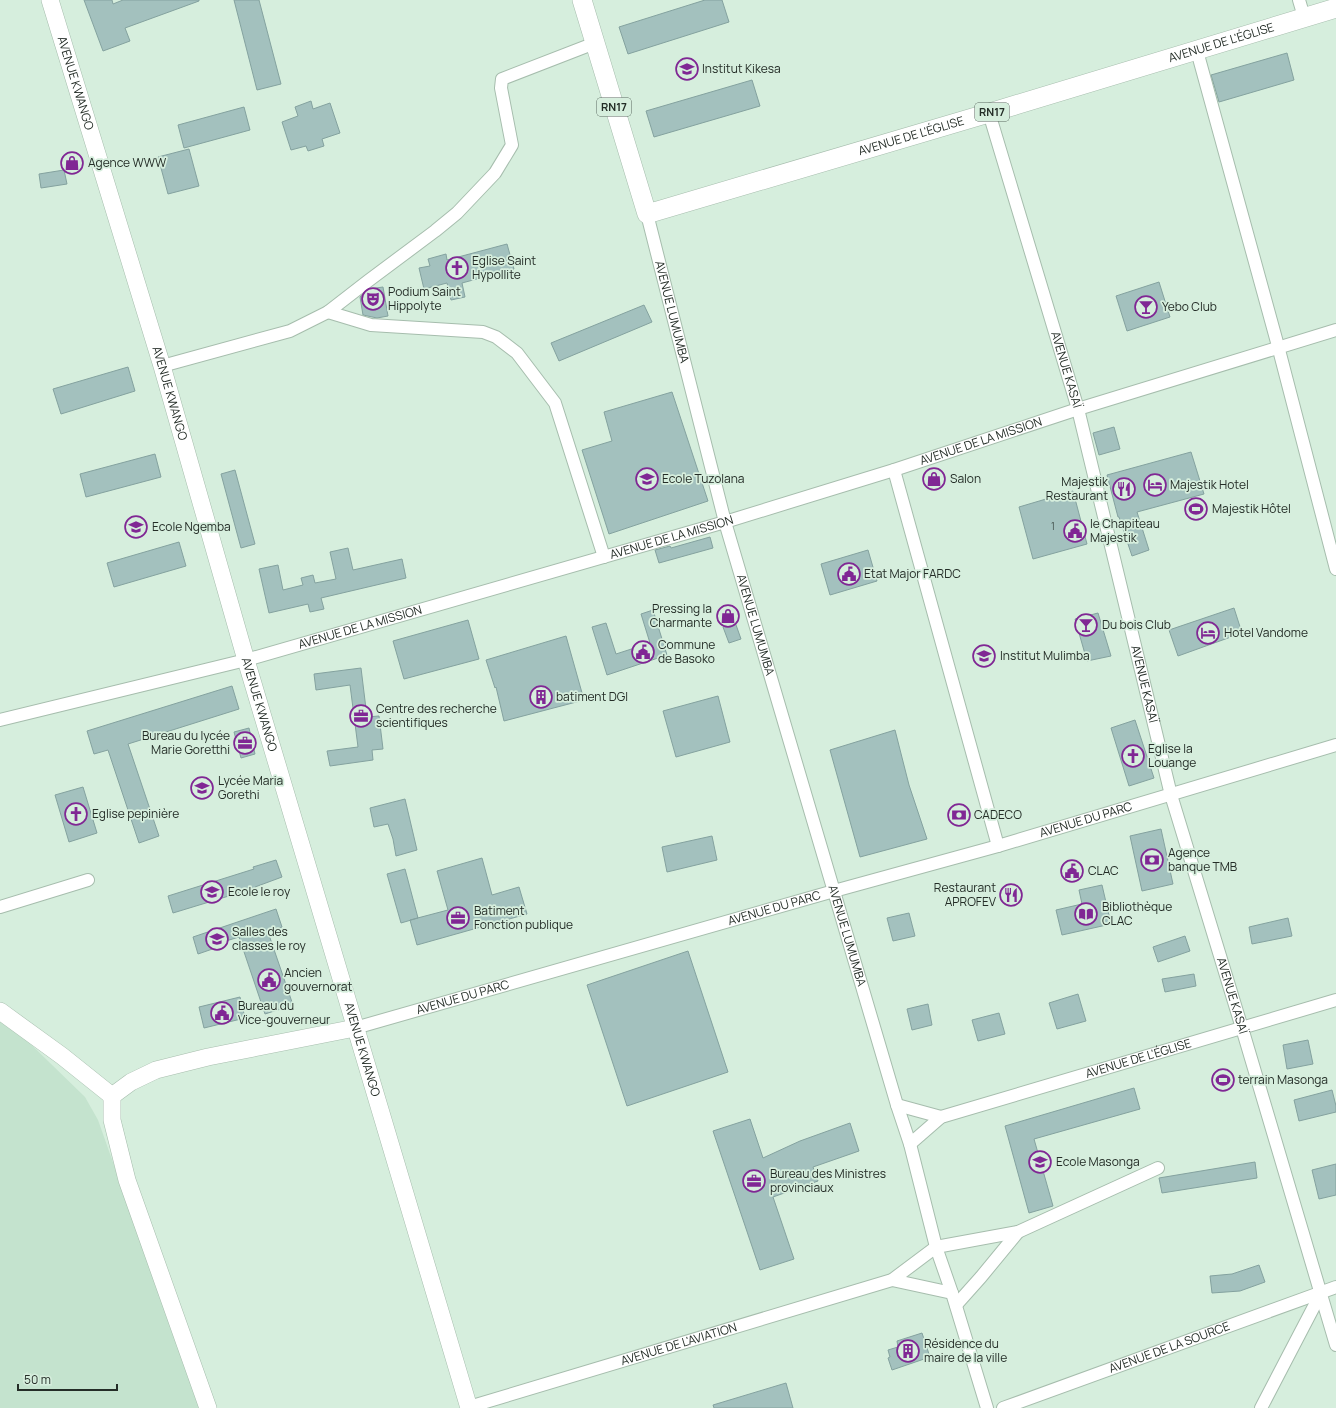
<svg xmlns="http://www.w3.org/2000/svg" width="1336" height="1408" viewBox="0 0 1336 1408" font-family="Manrope,sans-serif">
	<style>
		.built { fill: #c4e3ce }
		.building { fill: #a3c1be; stroke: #84a29f }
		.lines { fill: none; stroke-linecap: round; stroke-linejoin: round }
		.street-casing { stroke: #a6bdad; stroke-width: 14 }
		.secondary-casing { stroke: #a6bdad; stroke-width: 18 }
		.primary-casing { stroke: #a6bdad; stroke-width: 20 }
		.street { stroke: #fff; stroke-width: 12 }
		.secondary { stroke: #fff; stroke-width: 17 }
		.primary { stroke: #fff; stroke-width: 19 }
		.labels { text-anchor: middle; stroke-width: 3.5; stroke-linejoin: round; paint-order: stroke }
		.number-label { font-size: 10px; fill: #44524d }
		.shield { fill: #d6eedd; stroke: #59675e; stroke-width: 1 }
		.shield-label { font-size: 11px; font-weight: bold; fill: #242d27 }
		.street-label { font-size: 12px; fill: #242d27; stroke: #d6eedd }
		.poi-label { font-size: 12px; fill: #242d27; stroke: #d6eedd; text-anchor: start }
	</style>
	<rect width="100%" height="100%" fill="#d6eedd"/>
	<path class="built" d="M0,1020L14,1028L85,1097L98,1120L200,1408H0Z"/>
	<path class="building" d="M84,0H112L113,4L123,0H199V1L125,28L130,41L103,51Z
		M234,0H259L281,84L257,90Z
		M705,0H722L729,22L628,54L619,27Z
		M1287,53L1294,80L1219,102L1211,75Z
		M752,80L760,106L654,137L646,111Z
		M311,101L313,109L330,103L340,133L322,139L324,146L308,151L306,146L291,150L282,122L298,116L295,107Z
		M244,107L250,130L184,148L178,125Z
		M189,149L199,186L168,194L158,157Z
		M64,170L67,184L41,188L39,174Z
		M507,244L514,269L462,283L465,297L451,300L447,283L424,289L419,268L430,266L428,259L446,254L447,260Z
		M1159,282L1170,317L1127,331L1116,296Z
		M383,287L388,316L377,318L363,315L360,297L369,289Z
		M644,305L652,322L559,361L551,343Z
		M128,367L135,391L61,414L53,389Z
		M672,392L708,501L609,534L582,450L612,441L604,412Z
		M1114,427L1120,449L1099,455L1093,433Z
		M1191,452L1204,494L1137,512L1149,550L1132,556L1119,517H1118L1107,475Z
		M155,454L161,477L86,497L80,474Z
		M235,470L255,544L241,548L221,474Z
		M1073,491L1087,544L1033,559L1019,507Z
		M710,537L713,548L659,563L655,550L670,546L671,548Z
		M179,542L186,566L114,587L107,563Z
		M348,548L353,570L402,559L406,578L321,598L324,609L310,612L308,604L269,613L259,569L278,565L283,590L303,585L301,578L313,575L315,583L336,579L330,552Z
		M868,550L877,581L830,595L821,564Z
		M1234,608L1242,633L1178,656L1169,630Z
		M653,610L667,655L607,675L592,627L606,623L616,654L650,643L641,614Z
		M1098,613L1111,656L1087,661L1075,619Z
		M468,620L479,659L404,679L393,641Z
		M735,622L741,639L729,643L723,627Z
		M566,636L584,700L504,721L496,687L495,688L486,660Z
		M361,668L367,717L379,716L383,749L372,750L373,760L330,766L327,751L358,747L350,685L316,690L314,674Z
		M232,686L239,709L128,744L159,836L139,843L108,750L94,754L87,731Z
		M718,696L730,742L676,757L663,711Z
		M1135,720L1154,778L1129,786L1111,728Z
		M249,728L255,754L241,758L234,732Z
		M895,730L909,785L927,839L860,857L830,750Z
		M83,787L97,833L69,842L55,795Z
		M405,799L417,850L396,856L393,839L388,824L374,827L370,808Z
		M1161,829L1173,884L1142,891L1130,836Z
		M712,836L717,860L667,872L662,847Z
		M482,858L492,895L519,887L527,914L417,945L410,920L448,910L437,871Z
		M276,860L282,877L255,887V888L173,913L168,896L254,869L253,867Z
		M405,869L418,918L401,923L387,874Z
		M1102,885L1111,924L1062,935L1056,910L1082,904L1079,890Z
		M276,909L282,927L268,932L293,1005L265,1014L239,937L226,941L227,944L198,954L193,937Z
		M909,913L915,936L893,941L887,918Z
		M1288,918L1292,936L1252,944L1249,927Z
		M1185,936L1190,951L1158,962L1153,947Z
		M688,951L728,1072L627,1106L587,985Z
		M1194,974L1196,986L1165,992L1162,979Z
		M1078,994L1086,1021L1057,1029L1049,1003Z
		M240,997L245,1018L204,1028L199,1007Z
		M928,1004L932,1025L912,1030L907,1009Z
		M999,1013L1005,1034L978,1041L972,1020Z
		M1308,1040L1313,1064L1287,1069L1283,1045Z
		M1134,1088L1140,1109L1034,1139L1053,1206L1029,1213L1005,1126Z
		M1332,1090L1336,1106V1112L1299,1121L1294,1100Z
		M750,1119L763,1158L800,1141L850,1123L859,1151L813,1167L818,1181L773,1197L794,1259L760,1270L713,1131Z
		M1255,1162L1257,1178L1162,1193L1159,1178Z
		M1336,1164V1195L1319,1199L1312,1170Z
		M1259,1265L1265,1282L1240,1291L1212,1293L1210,1276L1232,1274Z
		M922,1333L930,1357L892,1370L888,1358L890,1357L888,1350L898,1347L897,1341Z
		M786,1383L793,1408H714L713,1405Z"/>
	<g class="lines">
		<g class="street-casing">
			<g id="street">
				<path d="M1299,0L1304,17"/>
				<path d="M1197,51L1278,346L1336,569"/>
				<path id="s1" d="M989,113L1078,409L1171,795L1242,1028L1336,1345"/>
				<path id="s2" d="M647,214L725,522L897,1105L910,1144L936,1247L952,1293L987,1408"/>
				<path d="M328,312L371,325L483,332L496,337L517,353L555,403L604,557"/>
				<path d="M162,366L290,331L328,312L368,281L435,231L457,213L495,173L512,145L501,88L502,79L595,43"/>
				<path d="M894,470L998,846"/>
				<path id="s3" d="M0,720L246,660L725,522L894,470L1078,409L1336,330"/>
				<path d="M0,907L88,880"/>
				<path id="s4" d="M355,1028L834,891L998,846L1336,745"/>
				<path d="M897,1105L941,1117"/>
				<path id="s5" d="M910,1144L941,1117L1336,1000"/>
				<path d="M892,1280L952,1293"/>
				<path d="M956,1305L981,1277L1018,1232"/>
				<path id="s6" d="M469,1407L892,1280L936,1247L1018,1232L1158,1168"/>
				<path id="s7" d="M1003,1408L1336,1287"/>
				<path d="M1261,1408L1321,1293"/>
			</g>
		</g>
		<g class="secondary-casing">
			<g id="secondary">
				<path id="s8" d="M50,0L162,366L246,660L469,1408"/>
				<path d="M0,1011L62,1056L112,1096"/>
				<path d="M208,1408L127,1180L112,1120V1096L131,1082L156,1070L208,1057L355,1028"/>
			</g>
		</g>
		<g class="primary-casing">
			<g id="primary">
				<path id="s9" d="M582,0L647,214L989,113L1336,8"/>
			</g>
		</g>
		<use href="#street" class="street"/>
		<use href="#secondary" class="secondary"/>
		<use href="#primary" class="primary"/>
	</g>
	<defs>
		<g id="school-ring" transform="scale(1.15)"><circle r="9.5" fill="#d6eedd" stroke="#802794" stroke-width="1.5"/><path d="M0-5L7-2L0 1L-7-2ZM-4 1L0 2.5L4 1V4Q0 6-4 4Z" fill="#802794"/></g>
		<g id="shop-ring" transform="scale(1.15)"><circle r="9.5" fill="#d6eedd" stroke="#802794" stroke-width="1.5"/><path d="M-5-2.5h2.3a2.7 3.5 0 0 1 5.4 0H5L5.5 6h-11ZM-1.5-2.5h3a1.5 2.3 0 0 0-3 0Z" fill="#802794"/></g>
		<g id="church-ring" transform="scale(1.15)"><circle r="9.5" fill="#d6eedd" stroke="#802794" stroke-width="1.5"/><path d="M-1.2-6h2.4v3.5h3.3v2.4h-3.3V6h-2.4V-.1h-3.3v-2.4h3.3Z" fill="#802794"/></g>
		<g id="theatre-ring" transform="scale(1.15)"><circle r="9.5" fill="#d6eedd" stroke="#802794" stroke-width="1.5"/><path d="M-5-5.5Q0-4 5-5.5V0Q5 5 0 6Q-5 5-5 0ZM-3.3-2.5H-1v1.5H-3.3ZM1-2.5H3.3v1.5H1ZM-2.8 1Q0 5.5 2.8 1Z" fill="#802794"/></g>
		<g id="bar-ring" transform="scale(1.15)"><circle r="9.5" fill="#d6eedd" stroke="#802794" stroke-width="1.5"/><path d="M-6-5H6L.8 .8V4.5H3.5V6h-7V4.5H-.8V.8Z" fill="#802794"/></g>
		<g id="hotel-ring" transform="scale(1.15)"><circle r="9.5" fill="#d6eedd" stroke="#802794" stroke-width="1.5"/><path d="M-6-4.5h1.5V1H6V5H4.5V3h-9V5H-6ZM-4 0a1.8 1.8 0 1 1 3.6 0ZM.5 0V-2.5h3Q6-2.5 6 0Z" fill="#802794"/></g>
		<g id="restaurant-ring" transform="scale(1.15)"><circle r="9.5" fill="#d6eedd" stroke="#802794" stroke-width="1.5"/><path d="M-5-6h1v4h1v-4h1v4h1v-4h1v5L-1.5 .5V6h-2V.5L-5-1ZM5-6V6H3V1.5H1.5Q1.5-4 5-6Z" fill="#802794"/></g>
		<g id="stadium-ring" transform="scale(1.15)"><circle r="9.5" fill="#d6eedd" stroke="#802794" stroke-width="1.5"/><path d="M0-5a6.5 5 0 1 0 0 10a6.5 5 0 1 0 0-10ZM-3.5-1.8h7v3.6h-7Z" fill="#802794"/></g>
		<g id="civic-ring" transform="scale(1.15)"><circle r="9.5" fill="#d6eedd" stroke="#802794" stroke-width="1.5"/><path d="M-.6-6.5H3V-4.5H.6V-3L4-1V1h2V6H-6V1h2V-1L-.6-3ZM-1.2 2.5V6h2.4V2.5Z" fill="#802794"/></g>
		<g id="building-ring" transform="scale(1.15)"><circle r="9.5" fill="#d6eedd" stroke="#802794" stroke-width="1.5"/><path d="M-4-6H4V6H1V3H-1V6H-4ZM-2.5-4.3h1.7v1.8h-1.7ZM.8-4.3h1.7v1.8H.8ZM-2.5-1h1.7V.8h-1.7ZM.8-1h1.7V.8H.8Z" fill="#802794"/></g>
		<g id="office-ring" transform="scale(1.15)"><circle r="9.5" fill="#d6eedd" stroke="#802794" stroke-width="1.5"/><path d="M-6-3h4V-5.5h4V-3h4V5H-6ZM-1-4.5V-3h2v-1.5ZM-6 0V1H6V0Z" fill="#802794"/></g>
		<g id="bank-ring" transform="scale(1.15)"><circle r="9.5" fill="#d6eedd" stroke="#802794" stroke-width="1.5"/><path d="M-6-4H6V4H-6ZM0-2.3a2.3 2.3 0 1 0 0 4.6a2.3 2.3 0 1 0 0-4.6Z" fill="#802794"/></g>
		<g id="library-ring" transform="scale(1.15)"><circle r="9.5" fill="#d6eedd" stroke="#802794" stroke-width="1.5"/><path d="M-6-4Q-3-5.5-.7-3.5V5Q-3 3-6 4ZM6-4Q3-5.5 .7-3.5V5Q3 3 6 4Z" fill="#802794"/></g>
	</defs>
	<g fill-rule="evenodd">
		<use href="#school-ring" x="687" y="69"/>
		<use href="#shop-ring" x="72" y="163"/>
		<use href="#church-ring" x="457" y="268"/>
		<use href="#theatre-ring" x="373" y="299"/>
		<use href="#bar-ring" x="1146" y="307"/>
		<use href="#school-ring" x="647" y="479"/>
		<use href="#shop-ring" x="934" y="479"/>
		<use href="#hotel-ring" x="1155" y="485"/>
		<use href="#restaurant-ring" x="1124" y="489"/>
		<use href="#stadium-ring" x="1196" y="509"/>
		<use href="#school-ring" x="136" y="527"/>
		<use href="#civic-ring" x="1075" y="531"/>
		<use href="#civic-ring" x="849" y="574"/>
		<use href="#shop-ring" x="728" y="616"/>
		<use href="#bar-ring" x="1086" y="625"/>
		<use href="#hotel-ring" x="1208" y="633"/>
		<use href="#civic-ring" x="643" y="652"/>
		<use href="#school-ring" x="984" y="656"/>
		<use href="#building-ring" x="541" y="697"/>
		<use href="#office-ring" x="361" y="716"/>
		<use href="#office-ring" x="245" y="743"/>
		<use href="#church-ring" x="1133" y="756"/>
		<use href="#school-ring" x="202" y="788"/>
		<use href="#church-ring" x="76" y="814"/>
		<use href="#bank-ring" x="959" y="815"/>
		<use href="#bank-ring" x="1152" y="860"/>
		<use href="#civic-ring" x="1072" y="871"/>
		<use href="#school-ring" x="212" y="892"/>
		<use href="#restaurant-ring" x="1011" y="895"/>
		<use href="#library-ring" x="1086" y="914"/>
		<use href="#office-ring" x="458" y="918"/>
		<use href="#school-ring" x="217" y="939"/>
		<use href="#civic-ring" x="269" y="980"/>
		<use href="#civic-ring" x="222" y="1013"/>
		<use href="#stadium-ring" x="1223" y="1080"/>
		<use href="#school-ring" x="1040" y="1162"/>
		<use href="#office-ring" x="754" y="1181"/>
		<use href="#building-ring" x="908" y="1351"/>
	</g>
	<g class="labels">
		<g class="number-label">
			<text x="1053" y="530">1</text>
		</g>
		<g class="shield">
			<rect x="597" y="98" width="34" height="18" rx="3"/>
			<rect x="975" y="103" width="34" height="18" rx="3"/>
		</g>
		<g class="shield-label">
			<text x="614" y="111">RN17</text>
			<text x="992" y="116">RN17</text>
		</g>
		<g class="street-label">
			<text dy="4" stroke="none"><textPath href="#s9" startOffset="823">AVENUE DE L'ÉGLISE</textPath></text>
			<text dy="4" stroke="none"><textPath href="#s8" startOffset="87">AVENUE KWANGO</textPath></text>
			<text dy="4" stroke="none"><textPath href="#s9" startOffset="499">AVENUE DE L'ÉGLISE</textPath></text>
			<text dy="4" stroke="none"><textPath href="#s2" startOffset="101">AVENUE LUMUMBA</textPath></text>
			<text dy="4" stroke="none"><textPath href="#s1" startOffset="268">AVENUE KASAÏ</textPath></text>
			<text dy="4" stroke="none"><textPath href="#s8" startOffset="411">AVENUE KWANGO</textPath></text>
			<text dy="4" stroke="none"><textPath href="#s3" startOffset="1020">AVENUE DE LA MISSION</textPath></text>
			<text dy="4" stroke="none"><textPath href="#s3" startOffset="696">AVENUE DE LA MISSION</textPath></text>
			<text dy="4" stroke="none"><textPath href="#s2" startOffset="425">AVENUE LUMUMBA</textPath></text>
			<text dy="4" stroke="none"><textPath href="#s3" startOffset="372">AVENUE DE LA MISSION</textPath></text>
			<text dy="4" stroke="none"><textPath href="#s1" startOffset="592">AVENUE KASAÏ</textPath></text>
			<text dy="4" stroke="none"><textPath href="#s8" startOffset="735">AVENUE KWANGO</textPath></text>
			<text dy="4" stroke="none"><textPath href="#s4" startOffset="760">AVENUE DU PARC</textPath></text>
			<text dy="4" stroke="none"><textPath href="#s4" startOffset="436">AVENUE DU PARC</textPath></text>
			<text dy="4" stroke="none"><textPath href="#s2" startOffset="749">AVENUE LUMUMBA</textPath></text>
			<text dy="4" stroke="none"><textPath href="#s1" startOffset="916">AVENUE KASAÏ</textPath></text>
			<text dy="4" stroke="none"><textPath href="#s4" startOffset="112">AVENUE DU PARC</textPath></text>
			<text dy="4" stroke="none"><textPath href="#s8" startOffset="1095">AVENUE KWANGO</textPath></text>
			<text dy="4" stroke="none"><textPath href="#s5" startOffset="247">AVENUE DE L'ÉGLISE</textPath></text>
			<text dy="4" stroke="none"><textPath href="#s6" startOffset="219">AVENUE DE L'AVIATION</textPath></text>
			<text dy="4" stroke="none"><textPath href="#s7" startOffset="177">AVENUE DE LA SOURCE</textPath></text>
		</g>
		<g class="poi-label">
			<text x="702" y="73">Institut Kikesa</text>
			<text x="88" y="167">Agence WWW</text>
			<text x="472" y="265">Eglise Saint<tspan x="472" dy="14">Hypollite</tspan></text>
			<text x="388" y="296">Podium Saint<tspan x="388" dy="14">Hippolyte</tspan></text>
			<text x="1162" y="311">Yebo Club</text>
			<text x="662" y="483">Ecole Tuzolana</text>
			<text x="950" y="483">Salon</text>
			<text x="1108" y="486" text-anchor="end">Majestik<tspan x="1108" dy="14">Restaurant</tspan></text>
			<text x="1170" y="489">Majestik Hotel</text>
			<text x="1212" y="513">Majestik Hôtel</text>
			<text x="1090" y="528">le Chapiteau<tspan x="1090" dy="14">Majestik</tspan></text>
			<text x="152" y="531">Ecole Ngemba</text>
			<text x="864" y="578">Etat Major FARDC</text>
			<text x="712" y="613" text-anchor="end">Pressing la<tspan x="712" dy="14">Charmante</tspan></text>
			<text x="1102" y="629">Du bois Club</text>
			<text x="1224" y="637">Hotel Vandome</text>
			<text x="658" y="649">Commune<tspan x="658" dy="14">de Basoko</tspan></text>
			<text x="1000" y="660">Institut Mulimba</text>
			<text x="556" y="701">batiment DGI</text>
			<text x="376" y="713">Centre des recherche<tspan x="376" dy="14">scientifiques</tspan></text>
			<text x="230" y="740" text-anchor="end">Bureau du lycée<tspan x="230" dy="14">Marie Goretthi</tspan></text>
			<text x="1148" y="753">Eglise la<tspan x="1148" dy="14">Louange</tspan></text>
			<text x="218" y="785">Lycée Maria<tspan x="218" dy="14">Gorethi</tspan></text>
			<text x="92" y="818">Eglise pepinière</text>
			<text x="974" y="819">CADECO</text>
			<text x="1168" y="857">Agence<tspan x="1168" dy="14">banque TMB</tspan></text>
			<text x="1088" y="875">CLAC</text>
			<text x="996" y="892" text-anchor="end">Restaurant<tspan x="996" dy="14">APROFEV</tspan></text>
			<text x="228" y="896">Ecole le roy</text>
			<text x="1102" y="911">Bibliothèque<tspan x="1102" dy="14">CLAC</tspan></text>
			<text x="474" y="915">Batiment<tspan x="474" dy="14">Fonction publique</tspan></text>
			<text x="232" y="936">Salles des<tspan x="232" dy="14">classes le roy</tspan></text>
			<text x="284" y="977">Ancien<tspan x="284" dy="14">gouvernorat</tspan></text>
			<text x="238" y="1010">Bureau du<tspan x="238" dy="14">Vice-gouverneur</tspan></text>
			<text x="1238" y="1084">terrain Masonga</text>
			<text x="1056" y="1166">Ecole Masonga</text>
			<text x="770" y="1178">Bureau des Ministres<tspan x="770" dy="14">provinciaux</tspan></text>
			<text x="924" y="1348">Résidence du<tspan x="924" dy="14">maire de la ville</tspan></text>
		</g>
	</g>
	<path d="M18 1384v6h99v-6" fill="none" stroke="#242d27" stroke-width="2"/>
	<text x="24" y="1384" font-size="12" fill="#242d27" stroke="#d6eedd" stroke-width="3" paint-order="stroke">50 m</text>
</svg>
